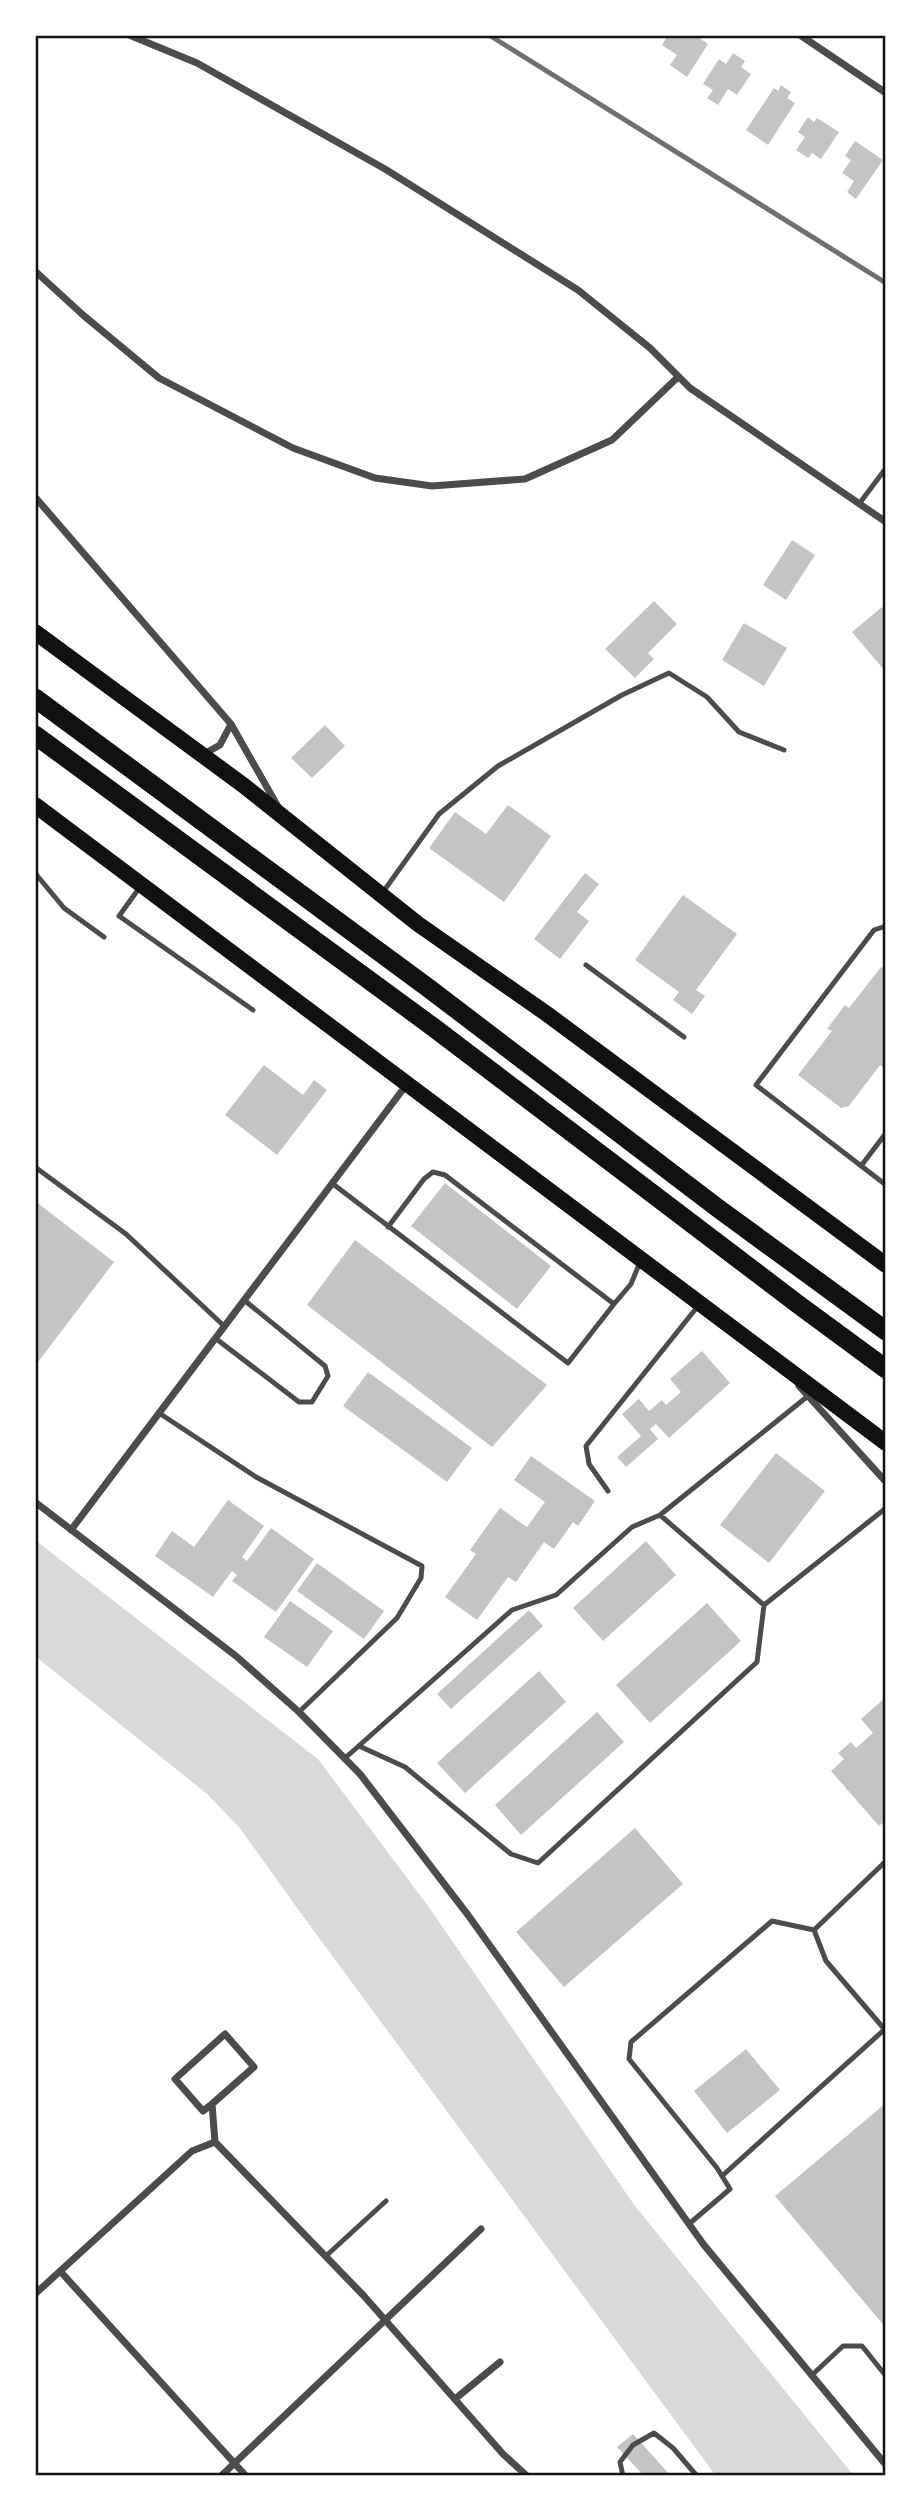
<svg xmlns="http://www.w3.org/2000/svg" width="921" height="2511" viewBox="0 0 921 2511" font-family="Karla,sans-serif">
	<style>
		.water { fill: #d9d9d9 }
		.building { fill: #c4c4c4 }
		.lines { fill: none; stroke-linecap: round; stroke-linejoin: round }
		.service { stroke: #4c4c4c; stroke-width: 5 }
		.minor { stroke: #4c4c4c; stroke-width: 7 }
		.primary { stroke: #111; stroke-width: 16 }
		.motorway { stroke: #111; stroke-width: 19 }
		.rail { stroke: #707070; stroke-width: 5 }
		.neatline { fill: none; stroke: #111; stroke-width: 2.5 }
	</style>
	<rect width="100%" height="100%" fill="#fff"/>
	<path class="water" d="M35,1540L318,1759L428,1906L635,2206L854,2476H716L308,1923L239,1827L207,1794L35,1656Z"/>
	<path class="building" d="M668,35H701L699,38L708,44L687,77L670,65L677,55L662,45Z
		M733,53L745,61L741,67L751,74L737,95L728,89L718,105L707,98L713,90L703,84L719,59L726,64Z
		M781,85L791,92L787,98L795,103L768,145L746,130L774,88L778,91Z
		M808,117L814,122L817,118L839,132L821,159L812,153L808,158L796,150L805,137L798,132Z
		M855,141L883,160L856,199L847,192L854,181L842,173L851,160L845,156Z
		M792,540L815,555L786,600L763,585Z
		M654,601L677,624L648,653L654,659L635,678L605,649Z
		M882,607L886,612L884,670L852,632Z
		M744,623L787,648L764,686L722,660Z
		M325,725L345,746L312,778L291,758Z
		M508,805L551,836L504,902L429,848L455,812L486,834Z
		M585,873L599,884L577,912L589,921L560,959L534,939Z
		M683,895L737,934L696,990L705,996L692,1014L673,1000L679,992L635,960Z
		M881,967L886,970V1070L880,1065L849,1106L841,1108L798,1075L832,1031L827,1029L845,1005L849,1008Z
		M264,1065L303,1095L314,1080L327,1090L277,1155L225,1115Z
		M445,1183L551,1266L517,1309L411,1226Z
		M35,1201L114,1262L35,1366Z
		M355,1240L547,1385L492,1447L307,1305Z
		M702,1351L730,1383L669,1438L656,1424L650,1429L658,1439L626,1467L617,1457L641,1436L622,1414L639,1399L649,1411L662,1400L666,1405L681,1392L670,1379Z
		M368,1372L472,1448L447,1482L343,1406Z
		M776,1453L825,1491L769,1563L720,1525Z
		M531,1456L595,1501L578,1526L573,1522L554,1549L544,1542L516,1582L508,1577L477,1620L445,1597L476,1554L470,1550L500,1508L527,1527L545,1502L514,1480Z
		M228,1500L264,1526L242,1557L247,1561L271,1528L314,1559L276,1612L232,1581L237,1575L232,1571L213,1597L155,1556L172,1531L194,1547Z
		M646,1541L676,1575L603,1641L573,1608Z
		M317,1563L384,1611L364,1639L297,1591Z
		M290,1601L333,1631L307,1667L264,1637Z
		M707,1603L741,1641L650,1723L616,1685Z
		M529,1610L543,1626L451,1709L437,1694Z
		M539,1671L566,1702L465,1793L437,1763Z
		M886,1697V1820L879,1826L831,1771L844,1759L838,1753L851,1742L856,1748L873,1733L861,1719Z
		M597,1712L624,1742L521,1835L495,1805Z
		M635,1828L683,1884L564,1987L516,1932Z
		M746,2049L780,2090L727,2133L694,2091Z
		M886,2103V2328L775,2196Z
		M633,2434L671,2476H644L617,2447Z"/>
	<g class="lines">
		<path class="service" d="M859,504L886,468
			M35,873L64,908L104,937
			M140,887L119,916L253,1010
			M383,892L439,814L498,766L622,695L669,673L707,697L739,732L784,750
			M886,926L874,930L756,1085L886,1185
			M586,965L684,1037
			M861,1166L886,1133
			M35,1167L126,1234L224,1326
			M333,1184L568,1363L614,1304
			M388,1227L424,1179L433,1172L445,1175L614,1304L631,1284L640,1262
			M215,1338L299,1402H312L328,1376L325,1366L244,1300
			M159,1413L256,1477L422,1566L421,1578L397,1618L299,1712
			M608,1491L589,1464L586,1446L698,1306
			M660,1515L764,1605L886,1508
			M359,1746L405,1767L511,1854L538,1863L757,1662L764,1605
			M344,1759L512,1610L556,1595L632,1527L660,1515L808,1396
			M886,1861L814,1930L826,1961L886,2031
			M722,2176L885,2029
			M689,2224L730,2189L717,2168L629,2059L631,2042L772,1921L814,1930
			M326,2256L386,2201
			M812,2375L843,2346H862L886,2376
			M623,2476L620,2462L633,2445L654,2433L673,2448L697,2476"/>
		<path class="minor" d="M129,35L197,63L385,169L578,290L650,348L690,388L886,522
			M800,35L886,93
			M35,271L83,315L159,378L293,448L375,478L432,486L525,479L612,440L678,377
			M35,497L231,724L277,805
			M202,755L220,745L231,724
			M799,1386L886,1482
			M35,1502L236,1656L299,1712L360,1774L468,1915L704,2245L886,2465
			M71,1530L407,1084
			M212,2104L203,2111L175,2079L225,2034L254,2067L212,2104L215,2142
			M215,2142L364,2296L503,2454L527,2476
			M60,2271L246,2476
			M35,2294L192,2151L215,2142
			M455,2399L500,2362
			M221,2476L481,2229"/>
		<path class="primary" d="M35,632L243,785L418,924L547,1014L886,1265
			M35,805L886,1443"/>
		<path class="motorway" d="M35,698L427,987L719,1209L886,1331
			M35,735L433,1027L799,1305L886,1369"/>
		<path class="rail" d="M489,35L886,283"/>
	</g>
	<rect width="921" height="2511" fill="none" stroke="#ffffff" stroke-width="74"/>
	<rect x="37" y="37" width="847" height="2437" class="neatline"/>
</svg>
